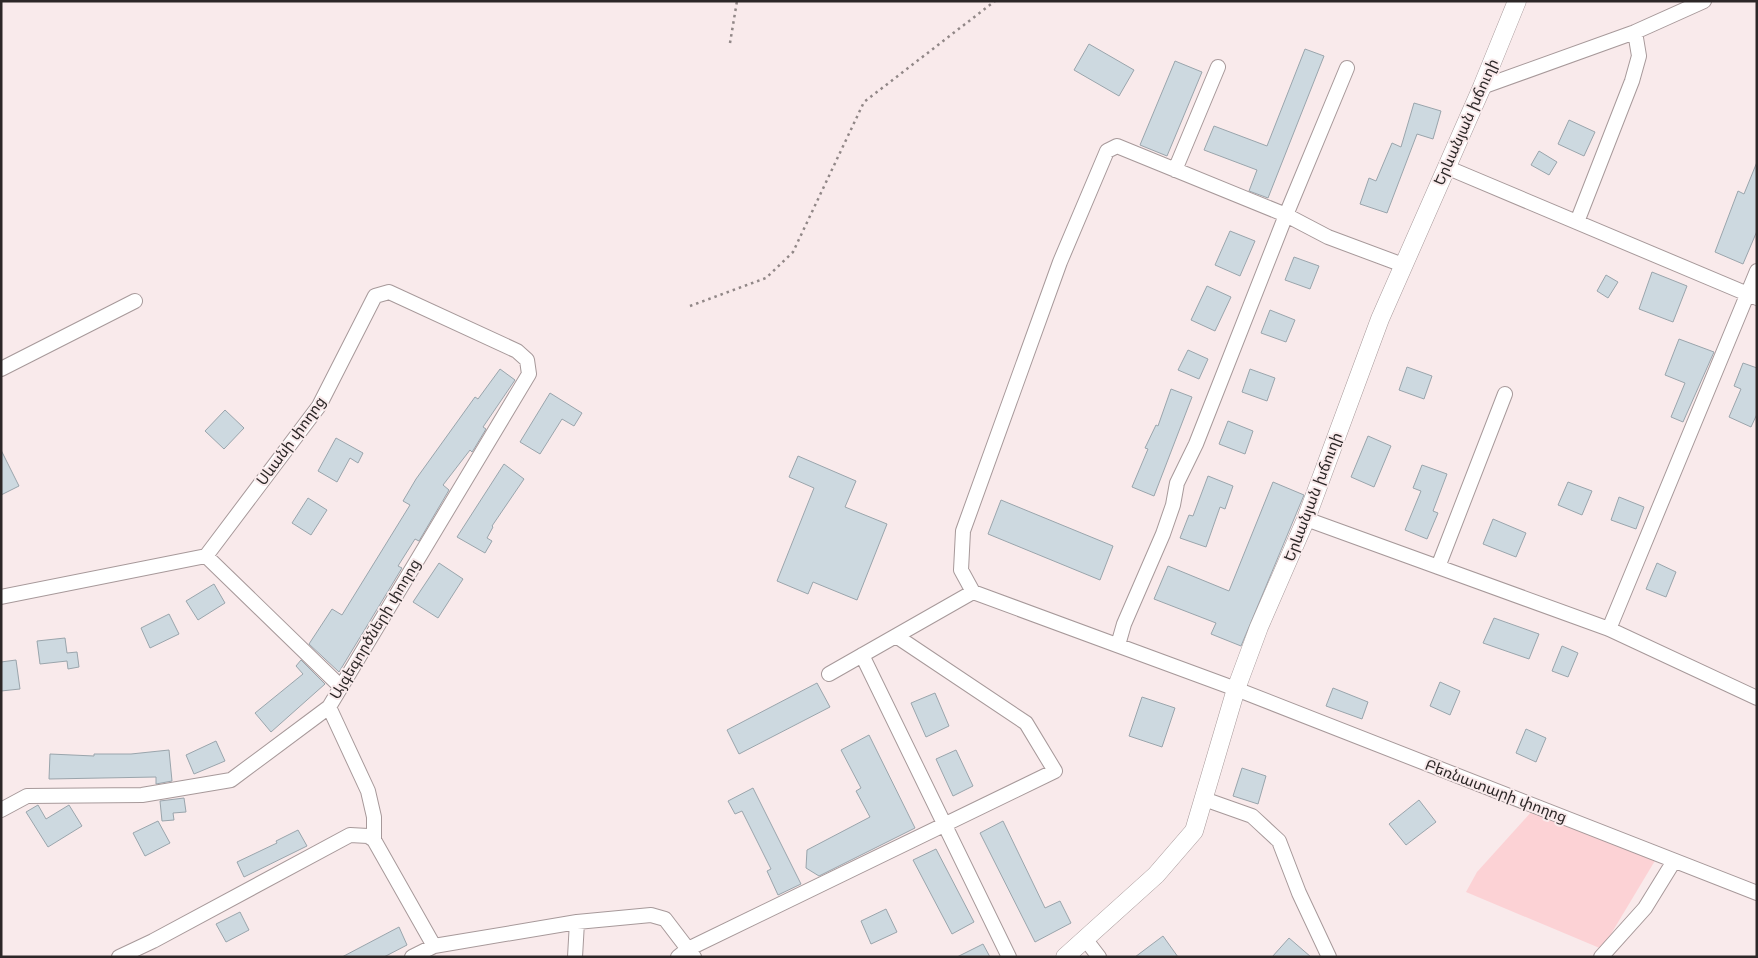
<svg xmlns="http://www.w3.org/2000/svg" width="1758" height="958" viewBox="0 0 1758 958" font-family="Montserrat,'Noto Sans Armenian',sans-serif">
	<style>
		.green { fill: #fcd2d5 }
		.building { fill: #cdd9e0; stroke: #9aa5ac }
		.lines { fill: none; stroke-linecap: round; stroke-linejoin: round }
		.minor-casing { stroke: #a7999a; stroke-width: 16 }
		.major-casing { stroke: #a7999a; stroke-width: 19 }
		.path { stroke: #918787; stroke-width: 2.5; stroke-dasharray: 2.5 4; stroke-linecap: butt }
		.minor { stroke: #fff; stroke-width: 14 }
		.major { stroke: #fff; stroke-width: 18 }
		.labels { text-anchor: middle; stroke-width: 4; stroke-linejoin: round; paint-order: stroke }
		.street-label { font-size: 15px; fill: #2c2727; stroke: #f9eaeb }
	</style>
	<rect width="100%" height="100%" fill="#f9eaeb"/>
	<path class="green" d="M1533,810L1656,859L1602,949L1466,892L1477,872Z"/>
	<path class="building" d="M1089,44L1134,70L1119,96L1074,70Z
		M1305,49L1324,56L1268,198L1249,191L1257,170L1204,150L1214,126L1267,146Z
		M1175,61L1202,72L1167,156L1140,145Z
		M1414,103L1441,111L1433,139L1417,134L1387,213L1360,204L1369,178L1376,181L1392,143L1401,147Z
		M1569,120L1595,132L1584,156L1558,144Z
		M1539,151L1557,162L1549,175L1531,165Z
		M1757,162V231L1743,264L1715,252L1738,191L1744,194Z
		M1230,231L1255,241L1240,276L1215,265Z
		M1294,257L1319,266L1310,289L1285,280Z
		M1652,272L1687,286L1673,322L1639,309Z
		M1606,275L1618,282L1608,298L1597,291Z
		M1207,286L1231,297L1215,331L1191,320Z
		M1270,310L1295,320L1286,342L1261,333Z
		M1679,339L1714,352L1683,422L1671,417L1685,383L1665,375Z
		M1188,350L1208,359L1199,379L1178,370Z
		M1743,363L1757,368V414L1751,427L1729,417L1741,389L1734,386Z
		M1407,367L1432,376L1424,399L1399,390Z
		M500,369L515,380L483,427L486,429L474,449L472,452L470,450L443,485L449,490L419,541L415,539L398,566L402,568L339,672L309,644L332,609L342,615L410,505L403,501L416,479L475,397L478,399Z
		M1250,369L1275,378L1267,401L1242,392Z
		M1171,389L1192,397L1154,496L1132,487L1148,449L1145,448L1156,425L1158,426Z
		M550,393L582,413L574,426L562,419L540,454L520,442Z
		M225,410L244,428L224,449L205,431Z
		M1228,421L1253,431L1245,454L1219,444Z
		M1368,436L1391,446L1374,487L1351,477Z
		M336,438L363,453L358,463L350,458L337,482L318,471Z
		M1,450L19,486L1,495Z
		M798,456L856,481L845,507L887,524L857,600L813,582L808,594L777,581L814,488L789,477Z
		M504,464L524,479L492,526L493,527L487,538L492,541L485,553L457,537Z
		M1422,465L1447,474L1433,511L1438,513L1427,539L1405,530L1421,491L1413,488Z
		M1208,476L1233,486L1225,509L1220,507L1206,547L1180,538L1189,515L1193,516Z
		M1273,482L1304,495L1241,646L1211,634L1216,623L1154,599L1168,566L1229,591Z
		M1568,482L1592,491L1582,515L1558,505Z
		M1619,497L1644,507L1636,529L1611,520Z
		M308,498L327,510L311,535L292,523Z
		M1001,500L1113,546L1100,580L988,534Z
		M1493,519L1526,533L1516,557L1483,544Z
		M439,563L463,579L438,618L413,602Z
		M1657,563L1676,572L1666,597L1646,589Z
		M214,584L225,603L198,620L186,601Z
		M169,614L179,634L150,648L141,628Z
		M1494,618L1539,634L1529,659L1483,643Z
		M65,638L67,653L77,652L79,667L68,669L67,661L40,664L37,641Z
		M1562,646L1578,653L1568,677L1552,671Z
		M16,660L20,689L1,691V662Z
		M301,660L325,684L271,732L255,713L303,674L296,666Z
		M1440,682L1460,691L1450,715L1430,706Z
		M817,683L830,707L739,754L727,730Z
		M1333,688L1368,702L1362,719L1326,706Z
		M935,693L949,726L926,737L911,703Z
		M1142,697L1175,708L1162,747L1129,736Z
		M1526,729L1546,738L1536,762L1516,753Z
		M869,735L915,828L819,876L806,868L807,850L870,817L856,791L861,788L841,750Z
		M216,741L225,761L194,774L186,755Z
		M169,750L172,781L156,784V777L49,779L50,754L94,756V754H131Z
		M956,750L973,786L953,796L936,759Z
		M1242,768L1266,776L1258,804L1233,796Z
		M753,788L801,884L778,895L767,871L771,869L742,811L735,814L728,801Z
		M184,798L186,812L173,813L174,820L162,821L160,801Z
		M1419,800L1436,822L1406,845L1389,824Z
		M38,805L46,819L69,805L82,826L48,847L26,812Z
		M158,821L170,843L145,856L133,833Z
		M1003,821L1045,908L1060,901L1071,923L1035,942L980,833Z
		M298,830L307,846L244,877L237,862L277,843L276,841Z
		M936,849L974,922L952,934L913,860Z
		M886,909L897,932L871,944L861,921Z
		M240,912L249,930L226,942L216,924Z
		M399,927L407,945L384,957H342Z
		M1163,936L1178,957H1135Z
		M1289,938L1311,957H1272Z
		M983,944L990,957H957Z"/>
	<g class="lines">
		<g class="minor-casing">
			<path id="minor" d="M1482,87L1635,32L1704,1
				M1446,167L1757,298
				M1175,170L1218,67
				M1577,222L1632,81L1639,56L1635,32
				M1,369L135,301
				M1306,519L1609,629L1757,698
				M206,556L341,687
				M1438,567L1505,394
				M973,592L961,570L963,531L1060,262L1107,151L1117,146L1286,215L1328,237L1403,265
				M1,597L206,556L319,406L375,296L389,292L517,351L527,360L529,374L329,707L231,780L142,795L27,796L1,810
				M1609,629L1757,271
				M1118,645L1124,624L1163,534L1173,505L1177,483L1196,444L1286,215L1347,68
				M862,655L1009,957
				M829,674L973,592L1236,689L1757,893
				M329,707L368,791L374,817V840
				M1204,799L1252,816L1279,841L1299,893L1329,957
				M1086,940L1099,957
				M119,957L153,941L350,835L368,836L374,840L434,946
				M412,957L434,946L577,922L651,915L665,919L694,957
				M575,957L577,922
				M678,957L688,949L1055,771L1026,723L896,636
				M1601,957L1645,908L1674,861"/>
		</g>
		<g class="major-casing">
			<path id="major" d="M1065,957L1156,875L1194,831L1236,689L1259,627L1306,519L1380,319L1482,87L1517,1"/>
		</g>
		<path class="path" d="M730,43L737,1
			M690,306L766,278L793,252L864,102L995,1"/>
		<use href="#minor" class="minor"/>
		<use href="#major" class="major"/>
	</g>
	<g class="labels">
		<g class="street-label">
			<text transform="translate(1466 122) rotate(-66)" y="5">Երևանյան խճուղի</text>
			<text transform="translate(291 441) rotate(-54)" y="5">Սևանի փողոց</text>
			<text transform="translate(1313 497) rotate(-69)" y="5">Երևանյան խճուղի</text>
			<text transform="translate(375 629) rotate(-59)" y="5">Այգեգործների փողոց</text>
			<text transform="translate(1496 791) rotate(21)" y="5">Բեռնատարի փողոց</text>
		</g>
	</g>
	<rect width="1758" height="958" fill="none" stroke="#2c2727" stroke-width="5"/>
</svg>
